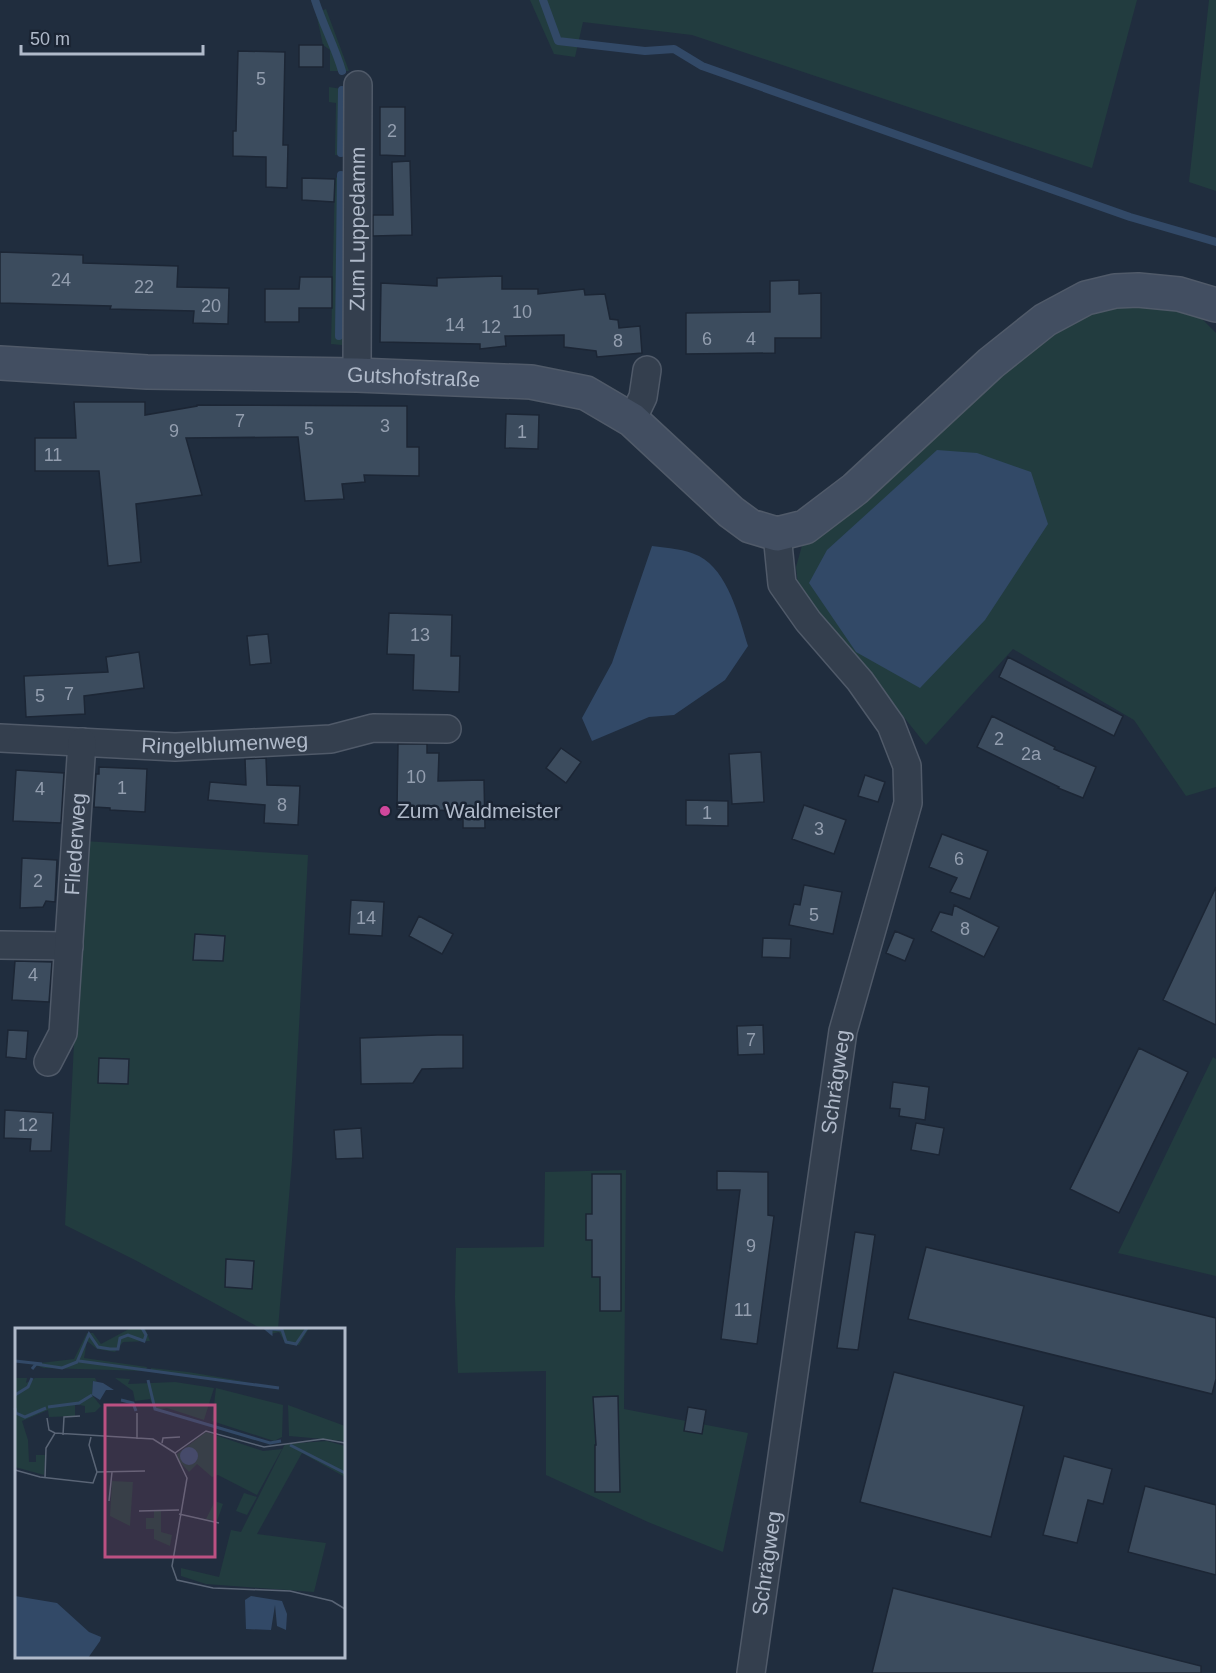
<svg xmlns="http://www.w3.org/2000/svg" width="1216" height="1673" viewBox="0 0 1216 1673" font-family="Helvetica,sans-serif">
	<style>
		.green { fill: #223c3f }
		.water { fill: #324967 }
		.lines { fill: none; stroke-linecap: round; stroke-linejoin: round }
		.stream { stroke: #324967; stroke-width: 8 }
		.building { fill: #3c4c5e; stroke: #1c2635; stroke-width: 1.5 }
		.street-casing { stroke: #505a69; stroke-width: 30 }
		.secondary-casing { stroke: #505a69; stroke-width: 36 }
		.street { stroke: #343f4e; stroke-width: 27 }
		.secondary { stroke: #424e61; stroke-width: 33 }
		.hotel-dot { fill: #d1479c; stroke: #1a2433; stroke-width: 2 }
		.labels { text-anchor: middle; stroke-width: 5; stroke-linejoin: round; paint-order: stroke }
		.number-label { font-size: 18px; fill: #939eaf }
		.street-label { font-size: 21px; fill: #b0baca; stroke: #1a2433 }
		.poi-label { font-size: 21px; fill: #b0baca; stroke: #1a2433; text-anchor: start }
		.inset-river { fill: none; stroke: #324967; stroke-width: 3 }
		.inset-road { fill: none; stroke: #5a6576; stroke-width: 1.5 }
		.view { fill: #bc5182; fill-opacity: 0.15; stroke: #bc5182; stroke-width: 3 }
		.inset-edge { fill: none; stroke: #b0baca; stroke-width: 3 }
	</style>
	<rect width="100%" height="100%" fill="#202d3e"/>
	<path class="green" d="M530,0H1137L1092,168L692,35L583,22L575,57L554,54Z
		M1209,0H1216V191L1189,182Z
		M326,9L349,71H330V50L323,45L316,13Z
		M329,87L349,90L348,154L335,155L336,103L329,102Z
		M349,174L345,334L342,345L331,344L335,179L339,175Z
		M1122,302L1161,304L1198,315L1216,333V787L1186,796L1134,720L1013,649L926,745L876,682L813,608L798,586L796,567L803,542L1000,373L1074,315Z
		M84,841L308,855L292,1161L278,1329H262L135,1260L65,1225Z
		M1213,1057L1216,1059V1276L1118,1253Z
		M626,1170L624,1409L748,1433L723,1552L648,1522L546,1475V1371L458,1373L455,1297L456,1248L544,1247L545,1172Z"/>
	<path class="water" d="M937,450L977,453L1031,472L1048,524L985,620L920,688L856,652L809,583L827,550Z
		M652,546C668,548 685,549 699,556C728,571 739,617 748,646L725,680L674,715L649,717L592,741L582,718L612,663Z"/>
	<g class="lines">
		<path class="stream" d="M315,0C323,25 335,47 342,71
			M543,0L558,41L645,51L674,49L702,66L1130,217L1216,242
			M341,153L342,90
			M339,336L341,175"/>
	</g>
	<path class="building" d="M299,45H323V67H299Z
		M238,51L285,52L283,145H288L287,188L266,187V157L233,156V131H236Z
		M380,107H405V156L380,155Z
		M410,161L412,235L373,236V215H393L392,162Z
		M302,178L335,179L334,202L302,200Z
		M0,252L83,255V263L178,266L177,287L229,288L228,324L193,323L194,311L110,309L111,306L0,303Z
		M502,276V289H538V294L584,289L585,295L605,294L610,319L618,320L619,328L640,326L642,353L597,357L596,351L564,347V335L505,336L506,346L480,349V344L380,342L381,283L437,286V278Z
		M300,277H332V308H299V322H265V289H299Z
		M799,280V294L821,293V338H775V353L686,354V313L770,312V281Z
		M74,402H145V415L197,406V405L407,406V447H419V476L364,475L365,482L342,484L344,499L305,501L298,437L186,438L202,495L136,504L141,562L108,566L99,471H35V438H76Z
		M506,414L539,415L538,449L505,448Z
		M389,613L452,615L451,656H460L459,692L413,690L414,655L387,654Z
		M268,634L271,663L250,665L247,636Z
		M139,652L144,688L84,696L85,714L26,717L24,676L108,672L106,657Z
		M1008,657L1123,716L1114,736L999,677Z
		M992,716L1055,747L1054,749L1096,767L1083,798L1058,788L1059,787L977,747Z
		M398,744H427V753H439L438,781L484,780L485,828H463V811L397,809Z
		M561,748L581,762L566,783L546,768Z
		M761,752L764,802L732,804L729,754Z
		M266,758L267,785L300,786L298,825L264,823L265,805L208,800L210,782L246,785L245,759Z
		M99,767L147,769L145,812L110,810V808L94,807L96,774H99Z
		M16,770L64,773L61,823L13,821Z
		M865,775L885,782L878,802L858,796Z
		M686,800L728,801V826L686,825Z
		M804,805L846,820L834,854L792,839Z
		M942,834L988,851L970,899L950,892L957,878L929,867Z
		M22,858L57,860L55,902L46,901L43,907L20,908Z
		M804,885L842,892L833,934L789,925L794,904L800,905Z
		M1216,887V1025L1163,1000Z
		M351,900L384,902L382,936L349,934Z
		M954,905L999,927L984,957L931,931L940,912L952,915Z
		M419,916L453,934L442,954L409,936Z
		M895,931L914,939L905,961L886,953Z
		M195,934L225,936L223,961L193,960Z
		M763,938L791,939L790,958L762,957Z
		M15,961L52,962L49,1002L12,1000Z
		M763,1025L764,1054L738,1055L737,1026Z
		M8,1030L28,1031L26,1059L6,1057Z
		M437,1035H463V1068L422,1069L413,1083L361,1084L360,1038Z
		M1139,1048L1188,1072L1119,1213L1070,1189Z
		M99,1058L129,1059L128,1084L98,1083Z
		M893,1082L929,1087L925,1120L899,1116L900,1109L890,1108Z
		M5,1110L53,1113L51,1151H30L31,1139L4,1138Z
		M916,1123L944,1128L939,1155L911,1150Z
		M361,1128L363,1158L336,1159L334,1130Z
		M717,1171L768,1172V1215L774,1216L757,1344L721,1339L740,1190H717Z
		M592,1174H621V1311H600V1277H592V1240H586V1214H592Z
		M855,1232L875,1235L858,1350L837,1348Z
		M926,1247L1216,1318V1379L1212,1394L908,1319Z
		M226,1259L254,1261L252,1289L225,1287Z
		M894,1372L1024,1406L991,1537L860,1502Z
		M618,1396L620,1492H595V1445H596L593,1397Z
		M688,1407L706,1410L702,1434L684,1431Z
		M1064,1456L1112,1469L1103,1504L1088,1500L1077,1543L1043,1535Z
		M1145,1486L1216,1505V1575L1128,1552Z
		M893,1588L1201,1666V1673H872Z"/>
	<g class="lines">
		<g class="street-casing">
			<g id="street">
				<path id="s1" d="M357,375L358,85"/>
				<path d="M632,420L643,397L647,370"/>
				<path id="s2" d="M0,738L175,747L331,739L373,728L447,729"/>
				<path d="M0,945L69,946"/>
				<path id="s3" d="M48,1062L63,1033L82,742"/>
				<path id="s4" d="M751,1673L843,1031L908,803L907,766L891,725L860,681L808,621L782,584L777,534"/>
			</g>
		</g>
		<g class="secondary-casing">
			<g id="secondary">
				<path id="s5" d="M0,363L147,372L357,375L531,382L586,393L632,420L731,512L750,526L777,534L805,527L855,489L991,363L1045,320L1086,298L1115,291L1138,290L1179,294L1216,305"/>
			</g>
		</g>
		<use href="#street" class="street"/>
		<use href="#secondary" class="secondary"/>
	</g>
	<circle class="hotel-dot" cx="385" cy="811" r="6"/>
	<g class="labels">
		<g class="number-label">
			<text x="261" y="85">5</text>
			<text x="392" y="137">2</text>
			<text x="61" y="286">24</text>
			<text x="144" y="293">22</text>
			<text x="211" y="312">20</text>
			<text x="522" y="318">10</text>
			<text x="455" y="331">14</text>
			<text x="491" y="333">12</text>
			<text x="707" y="345">6</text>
			<text x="751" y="345">4</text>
			<text x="618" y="347">8</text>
			<text x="240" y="427">7</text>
			<text x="385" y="432">3</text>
			<text x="309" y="435">5</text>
			<text x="174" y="437">9</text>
			<text x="522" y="438">1</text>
			<text x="53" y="461">11</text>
			<text x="420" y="641">13</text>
			<text x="69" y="700">7</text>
			<text x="40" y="702">5</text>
			<text x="999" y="745">2</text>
			<text x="1031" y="760">2a</text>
			<text x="416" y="783">10</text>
			<text x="122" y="794">1</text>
			<text x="40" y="795">4</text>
			<text x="282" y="811">8</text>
			<text x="707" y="819">1</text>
			<text x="819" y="835">3</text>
			<text x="959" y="865">6</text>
			<text x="38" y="887">2</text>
			<text x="814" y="921">5</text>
			<text x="366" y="924">14</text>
			<text x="965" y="935">8</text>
			<text x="33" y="981">4</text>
			<text x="751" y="1046">7</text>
			<text x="28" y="1131">12</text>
			<text x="751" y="1252">9</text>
			<text x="743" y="1316">11</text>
		</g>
		<g class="street-label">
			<text dy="7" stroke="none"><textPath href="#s1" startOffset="146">Zum Luppedamm</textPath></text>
			<text dy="7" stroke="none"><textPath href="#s5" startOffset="414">Gutshofstraße</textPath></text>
			<text dy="7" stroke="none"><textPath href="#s2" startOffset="225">Ringelblumenweg</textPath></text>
			<text dy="7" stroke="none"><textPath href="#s3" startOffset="222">Fliederweg</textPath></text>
			<text dy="7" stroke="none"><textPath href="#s4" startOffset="597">Schrägweg</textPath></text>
			<text dy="7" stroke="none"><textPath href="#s4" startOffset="111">Schrägweg</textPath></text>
		</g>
		<g class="poi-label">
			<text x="397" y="818">Zum Waldmeister</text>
		</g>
	</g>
	<g transform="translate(15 1328)">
		<rect width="330" height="330" fill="#202d3e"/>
		<path d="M116,0H130L135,13L108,14L100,24L82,21L72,13L69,30L132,39L131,43L29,40L17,36L59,31L72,5H78L86,16ZM248,0H301L293,2L284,17L271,16L264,4L256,6ZM136,40L173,44L233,54L136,43ZM0,50H12L11,55L20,50H80L82,54L78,53L77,67L86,78L80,84L70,85V78L60,76V88L34,89L33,82L7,93L13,112L14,134H21V127H30L29,147L0,139ZM100,50L115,51L113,56L160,54L199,60L189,92L152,80L140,82L135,71L120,73L118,63ZM201,60L268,77L267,109L259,113L197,93ZM273,77L330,98V113L274,108ZM191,104L248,123L267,121L242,167L203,147L197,149L182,136L174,144L163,132L162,126ZM312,113L330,118V149L287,125L242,206L311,215L299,264L191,256L166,248V240L204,249L216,202L226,204L270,116ZM97,153L118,154L115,198L95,188ZM229,165L242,169L232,187L221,183ZM200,173L208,176L202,193L191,191ZM139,183H146V204L157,207L155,218L139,211V201H131V190H139Z" fill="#223c3f"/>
		<path d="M78,53L88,55L99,62H91L85,72L77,67ZM165 128a9 9 0 1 1 18 0a9 9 0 1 1-18 0ZM0,268L42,275L74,304L86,309L85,313L73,330H0ZM236,268L267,273L272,286L271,302L262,298L260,277L256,302L231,301L230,272Z" fill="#324967"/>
		<path class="inset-river" d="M250,0L256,5V1L267,2L271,14L281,16L292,0M0,33L27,36M64,33L264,60M17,41L21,36L47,40L62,34L74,6L83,19L95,21H103L105,10L113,7L129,13L131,7L127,0M133,52L140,81L255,115L266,113M0,67L13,59L17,50M106,72L118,75L121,83M33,79L64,75L77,67M0,80L1,85L10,89L31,80M275,117L330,145"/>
		<path class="inset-road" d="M32,90L34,102L40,105M48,107L49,89L65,88M122,111V85M147,115L148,110L165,109M160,125L172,150L157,238L162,252L198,260L275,263L317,273L330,281M160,125L191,103L249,119L308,111L330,115M0,142L25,149L78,155L82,144L74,117L76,109M82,144L130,143M30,150L31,120L40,105L138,111L160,125M94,173L97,144M124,183L164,182M164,186L204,195"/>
		<path class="view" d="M90,77H200V229H90Z"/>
		<rect width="330" height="330" class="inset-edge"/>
	</g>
	<path d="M21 45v9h182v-9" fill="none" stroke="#b0baca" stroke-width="3"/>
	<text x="30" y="45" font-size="18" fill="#b0baca" stroke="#1a2433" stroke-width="4.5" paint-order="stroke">50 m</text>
</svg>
